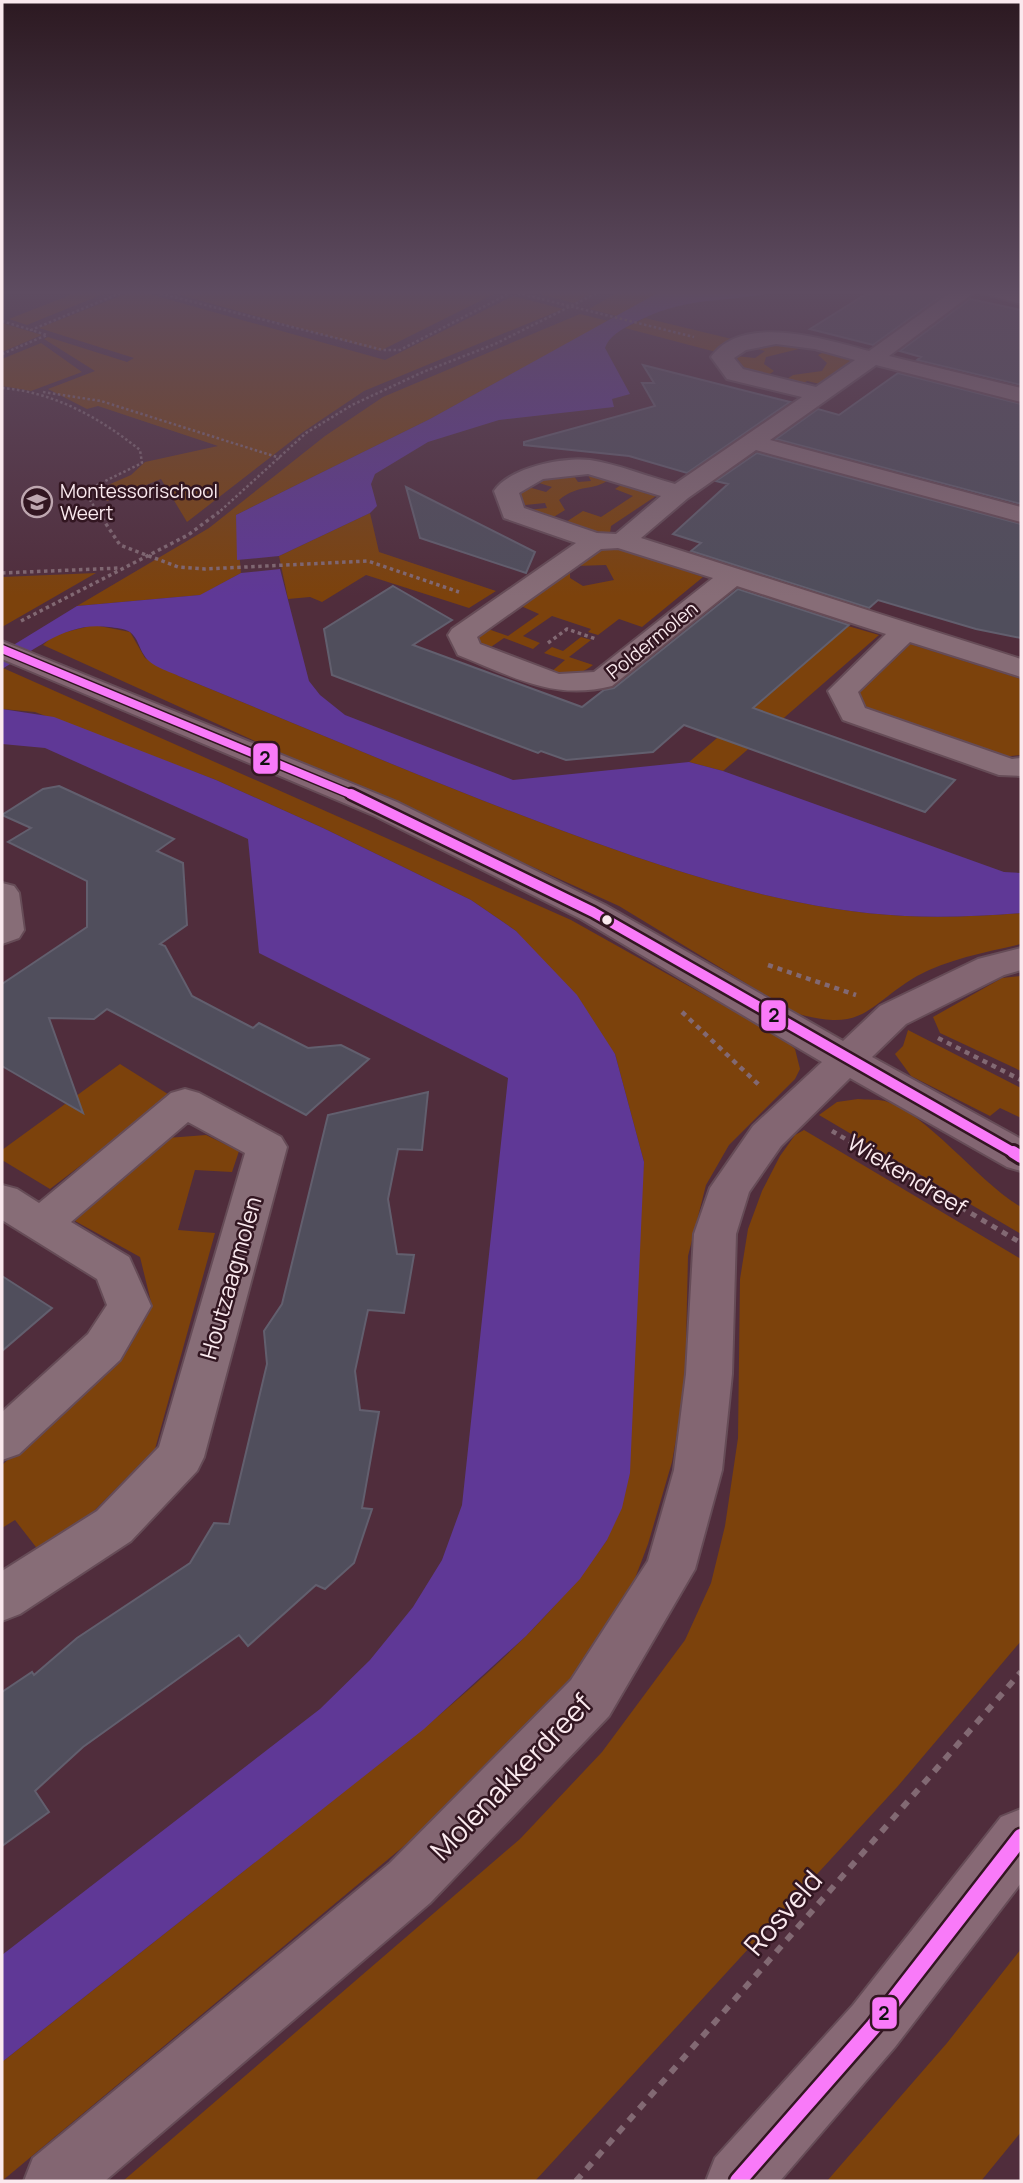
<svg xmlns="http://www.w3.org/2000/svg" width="1023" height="2183" viewBox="0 0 1023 2183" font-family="Manrope,sans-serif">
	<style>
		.green { fill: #7c420c }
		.water { fill: #5f3896 }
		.building { fill: #504e5c; stroke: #625f6e; stroke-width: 2 }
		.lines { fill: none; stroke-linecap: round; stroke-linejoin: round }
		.street-casing { stroke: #664c57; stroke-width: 4 }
		.secondary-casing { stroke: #664c57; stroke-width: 4 }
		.primary-casing { stroke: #664c57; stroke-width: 4 }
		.path-far4 { stroke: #826973; stroke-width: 2.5; stroke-dasharray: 2.5 2.5; stroke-linecap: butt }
		.path-far3 { stroke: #826973; stroke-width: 3.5; stroke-dasharray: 3.5 3.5; stroke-linecap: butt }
		.path-far2 { stroke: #826973; stroke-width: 4.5; stroke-dasharray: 5 5; stroke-linecap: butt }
		.path-far1 { stroke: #826973; stroke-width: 5; stroke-dasharray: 6 6; stroke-linecap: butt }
		.path { stroke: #826973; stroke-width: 6; stroke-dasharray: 8 8; stroke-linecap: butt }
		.street { fill: #876d77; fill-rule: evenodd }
		.secondary { fill: #836672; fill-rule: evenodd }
		.primary { fill: #876975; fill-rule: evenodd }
		.bus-1-far3-casing { stroke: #321621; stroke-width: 11 }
		.bus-1-far2-casing { stroke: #321621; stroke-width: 15 }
		.bus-1-far1-casing { stroke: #321621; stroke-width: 18 }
		.bus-1-casing { stroke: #321621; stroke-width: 21 }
		.bus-1-far3 { stroke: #f97af9; stroke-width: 8 }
		.bus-1-far2 { stroke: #f97af9; stroke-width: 10 }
		.bus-1-far1 { stroke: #f97af9; stroke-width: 12 }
		.bus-1 { stroke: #f97af9; stroke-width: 16 }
		.bus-dot { fill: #fae9ee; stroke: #321621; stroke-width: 2.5 }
		.labels { text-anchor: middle; stroke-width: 5; stroke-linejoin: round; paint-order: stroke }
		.far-poi-label { font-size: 19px; fill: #fae9ee; stroke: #321621; text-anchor: start }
		.far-street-label { font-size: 19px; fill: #fae9ee; stroke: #321621 }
		.street-label { font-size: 23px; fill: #fae9ee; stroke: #321621 }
		.near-street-label { font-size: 28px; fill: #fae9ee; stroke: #321621 }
		.line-badge { stroke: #321621; stroke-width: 2.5 }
		.pale-badge-label { font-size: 19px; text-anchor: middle; font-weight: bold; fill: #111 }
	</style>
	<rect width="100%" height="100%" fill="#502d3c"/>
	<path class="green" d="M83,290H113L27,325L9,319Z
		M135,290L385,360L513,296L563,309L364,391L303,432L187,522L161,479L107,501L103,494L108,485L131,475L145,462L218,446L98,406L87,409L48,389L95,371L44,339L48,337L127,362L134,358L39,328Z
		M163,290H502L380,351Z
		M524,290H596L574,303Z
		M622,290H663L617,316L589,309Z
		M580,314L608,321L430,419L236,515L241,573L201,595L77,606L209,528L325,436L383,397Z
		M645,318L736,340L716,352L625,328Z
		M2,323L42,335L2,352Z
		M789,342L807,347L766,357L764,364L774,371L767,376L747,371L735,356L755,358L765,351L750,347Z
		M41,343L82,372L31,391L2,386V359Z
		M826,351L850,357V364L820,384L807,381L801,385L784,381L793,375L822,371L827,363L818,355Z
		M586,471L610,479C592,492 580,483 559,500L565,510L552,518L527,510L547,508L545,503L525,505L519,492L528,487L546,492L552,487L536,482L543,475L572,473L578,482L591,481Z
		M624,483L647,490L644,493L656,496L611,526L610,533L597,532L566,522L583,511L601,517L633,496L615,489Z
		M370,513L379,552L496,591L469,608L366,575L322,602L310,597L288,599L279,556Z
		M615,547L703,577L642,627L619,619L598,635L588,632L591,629L552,616L523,636L540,643L533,649L504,638L488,649L482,647L476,636L488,629L508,636L539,614L521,606L570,571V578L583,586L614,580L606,565L576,566L596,550Z
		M96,573L2,627V577Z
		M94,625L130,632L145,658L181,677C306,728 431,782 558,829C669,870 786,910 905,916C944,918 982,916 1021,913V944C987,952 948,959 917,976C865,1007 865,1033 795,1013L619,906L43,645L54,635Z
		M848,626L879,635L723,771L689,762Z
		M581,637L591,640L569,657L593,665C580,675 567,677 551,672L565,660L544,653L552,647L563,651Z
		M910,644L1021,679V755L1002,757L861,710L852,698Z
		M3,668L571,920L785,1040L795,1049L800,1069L795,1079L729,1145L706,1185L688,1256L685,1388L672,1462L648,1544L626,1602L587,1665L440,1816L2,2181V2062C106,1980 210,1898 314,1815C418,1733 530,1650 607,1540L644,1162L615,1054L516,931L471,900L323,828L216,780L35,712L2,709Z
		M1021,976V1071L940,1033L933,1017L1002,978Z
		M908,1030L1021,1088V1118L1000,1108L990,1116L911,1076L895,1054L903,1046Z
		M120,1064L171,1096L50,1189L2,1160V1150Z
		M858,1099C867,1100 877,1099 885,1101C928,1114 977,1181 1021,1207V1234L819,1115L837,1102Z
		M804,1130L1021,1259V1641L898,1786L535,2181H123L520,1839L602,1752L685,1640L711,1583L725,1526L738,1438L740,1279L748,1229L762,1191L780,1156L795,1135Z
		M206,1135L239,1151L232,1172L195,1170L178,1230L215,1233L155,1449L92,1513L39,1551L15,1520L2,1528V1465L128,1350L152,1306L140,1257L75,1221L167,1138Z
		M1021,1949V2132L981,2181H827L947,2043Z"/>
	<path class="water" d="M663,290H783C726,305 690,293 632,324C621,330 609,336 605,348L630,394L612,399L614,407L499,420L428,442L375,474L371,484L377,506L370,513L279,556L237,560L236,515L430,419Z
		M280,569L309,681L320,695L345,715L513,780L689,762L723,771L1004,872L1021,873V913C982,916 944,918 905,916C786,910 669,870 558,829C431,782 306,728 181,677C169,671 151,667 144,655C139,648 138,638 130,632C124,628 116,628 109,627C66,621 37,649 2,669V652L77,606L200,595L241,573Z
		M2,709L54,717L216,780L323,828L471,900L516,931L577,995L615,1054L644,1162L630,1473L622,1508L607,1540L580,1579L526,1636L424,1729L2,2062V1955L320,1709L370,1660L413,1607L442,1560L462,1505L508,1078L259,953L248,839L45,748L2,744Z"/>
	<path class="building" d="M902,290L945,293L873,345L810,329L863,296L878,292L894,295Z
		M970,299L1021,310V385L917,360L921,357L900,351Z
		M643,365L790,402L687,473L629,456L524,445V442L655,406L642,383H654Z
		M898,373L1021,404V504L776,439L818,409L839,415Z
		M757,453L1021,524V638L976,629L878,600L869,608L691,551L701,543L673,534L728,484L716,481Z
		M406,487L535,552L526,573L420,538Z
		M393,586L452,620L413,645L582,707L604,690L614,688L738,589L849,625L753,708L955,780L925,812L684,725L653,752L566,760L541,751L538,753L332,675L324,629Z
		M59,786L174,839L157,851L183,863L187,925L160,944L165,946L192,996L253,1028L259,1023L308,1048L341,1045L369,1059L306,1115L107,1009L94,1019L49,1018L83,1113L2,1066V984L87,927V881L8,842L31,828L2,815L43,789Z
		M428,1092L422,1150L398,1149L388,1199L397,1254L414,1255L404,1313L368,1310L355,1371L360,1410L379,1412L362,1508L372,1509L354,1563L325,1589L316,1585L248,1646L239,1635L83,1747L35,1791L49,1812L2,1846V1692L32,1672L34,1675L77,1638L190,1563L214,1523L229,1524L267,1364L264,1331L282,1304L328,1115Z
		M2,1276L52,1308L2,1351Z"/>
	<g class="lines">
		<g class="street-casing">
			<path id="street" d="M954,290H1013L1021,292V304L976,291L889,356L1021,388V402L876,365L770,440L1021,507V522L756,450L688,498L641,538L1021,659V677L910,642L858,692L865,708L1012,759L1021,758V776L999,775L843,720L828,691L886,634L737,586L612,686C553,701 512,676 458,655L448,635L452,629L576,543L504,518L494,491C510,467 563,457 590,460C618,464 648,477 675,484L802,397L727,379L711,357C743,312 827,340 869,351ZM776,344L815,349L855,360L816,387L743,369L734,358L746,350ZM588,474L661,496L616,534L597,533L524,508L519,493L543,479ZM618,548L713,578L594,672L559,674L480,644L477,637L601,549Z
				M2,883L14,886L19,893L24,930L19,938L2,944Z
				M185,1089L199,1093L281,1137L287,1147L204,1457L197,1471L131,1541L20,1614L2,1621V1571L97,1511L159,1447L245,1153L188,1122L71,1222L129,1257L151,1306L120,1360L19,1454L2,1460V1412L88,1334L107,1305L97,1279L2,1220V1185L17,1189L39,1203L171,1093Z"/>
		</g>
		<g class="secondary-casing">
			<path id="secondary" d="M2,641L397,802L605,905L843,1041L880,1006L978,959L1021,948V970L1004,975L906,1024L872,1057L1021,1139V1171L1007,1167L850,1078L781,1146L749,1192L736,1234L732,1374L722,1470L695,1569L609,1716L430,1903L105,2181H24L33,2158L390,1863L571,1680L648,1561L674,1470L686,1374L694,1234L710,1188L753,1126L822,1062L581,919L375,816L2,659Z"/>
		</g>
		<g class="primary-casing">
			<path id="primary" d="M1021,1809V1883L895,2047L780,2181H706L715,2158L853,2005L1001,1817Z"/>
		</g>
		<path class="path-far4" d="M146,290L383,350H400L516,290
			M513,292L694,337
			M2,321L31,330
			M2,354L47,335L31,330L128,290
			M2,388C54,392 100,418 140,450L142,463L91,488L90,500L99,514
			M43,392L101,401L280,458
			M217,514L306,433L352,405L423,372L495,344L603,290"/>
		<path class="path-far3" d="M98,512L120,545L178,567L205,569L368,561L459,592
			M2,573L120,568
			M21,621L188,535L219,512
			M548,643L567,629L596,639"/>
		<path class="path-far2" d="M768,965L856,995
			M682,1012L759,1085
			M938,1038L1021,1080
			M832,1131L871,1154"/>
		<path class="path-far1" d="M868,1152L1021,1243"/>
		<path class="path" d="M576,2181L1021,1672"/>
		<use href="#street" class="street"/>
		<use href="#secondary" class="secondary"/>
		<use href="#primary" class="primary"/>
		<g class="bus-1-far3-casing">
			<path id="bus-1-far3" d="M2,649L355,796"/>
		</g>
		<g class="bus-1-far2-casing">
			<path id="bus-1-far2" d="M351,794L593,912L1016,1154"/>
		</g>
		<g class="bus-1-far1-casing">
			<path id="bus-1-far1" d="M1013,1152L1021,1157"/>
		</g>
		<g class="bus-1-casing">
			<path id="bus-1" d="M738,2181L874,2026L1021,1837"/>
		</g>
		<use href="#bus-1-far3" class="bus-1-far3"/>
		<use href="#bus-1-far2" class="bus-1-far2"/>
		<use href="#bus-1-far1" class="bus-1-far1"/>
		<use href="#bus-1" class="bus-1"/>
	</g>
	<linearGradient id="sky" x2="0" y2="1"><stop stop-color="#2c1921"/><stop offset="0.49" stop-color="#5e4c61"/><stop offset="1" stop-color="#5e4c61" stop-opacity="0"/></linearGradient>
	<rect width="1023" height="596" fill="url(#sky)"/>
	<defs>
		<g id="school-ring" transform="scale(1.575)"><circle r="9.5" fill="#321621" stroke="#bea7b0" stroke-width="1.5"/><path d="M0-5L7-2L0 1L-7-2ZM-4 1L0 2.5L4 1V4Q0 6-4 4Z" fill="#bea7b0"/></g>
	</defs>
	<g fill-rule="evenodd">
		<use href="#school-ring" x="37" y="502"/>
	</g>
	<circle class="bus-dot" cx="607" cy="920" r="6"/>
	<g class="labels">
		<g class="far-poi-label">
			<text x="60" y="498">Montessorischool<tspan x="60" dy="22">Weert</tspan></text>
		</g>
		<g class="far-street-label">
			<text transform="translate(652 640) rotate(-39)" y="7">Poldermolen</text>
		</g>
		<g class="street-label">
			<text transform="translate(907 1175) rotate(31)" y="8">Wiekendreef</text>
			<text transform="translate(231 1278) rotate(-74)" y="8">Houtzaagmolen</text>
		</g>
		<g class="near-street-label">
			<text transform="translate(511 1777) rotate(-46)" y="10">Molenakkerdreef</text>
			<text transform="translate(783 1913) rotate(-49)" y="10">Rosveld</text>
		</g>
	</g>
	<g class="line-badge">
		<rect x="252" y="742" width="27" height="33" rx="7" fill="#f97af9"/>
		<rect x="760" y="999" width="27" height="33" rx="7" fill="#f97af9"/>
		<rect x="871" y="1996" width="27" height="34" rx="7" fill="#f97af9"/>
	</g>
	<g class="pale-badge-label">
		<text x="265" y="765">2</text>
		<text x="774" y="1022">2</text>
		<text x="884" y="2020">2</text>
	</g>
	<rect width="1023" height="2183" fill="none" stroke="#fae9ee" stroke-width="7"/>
</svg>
